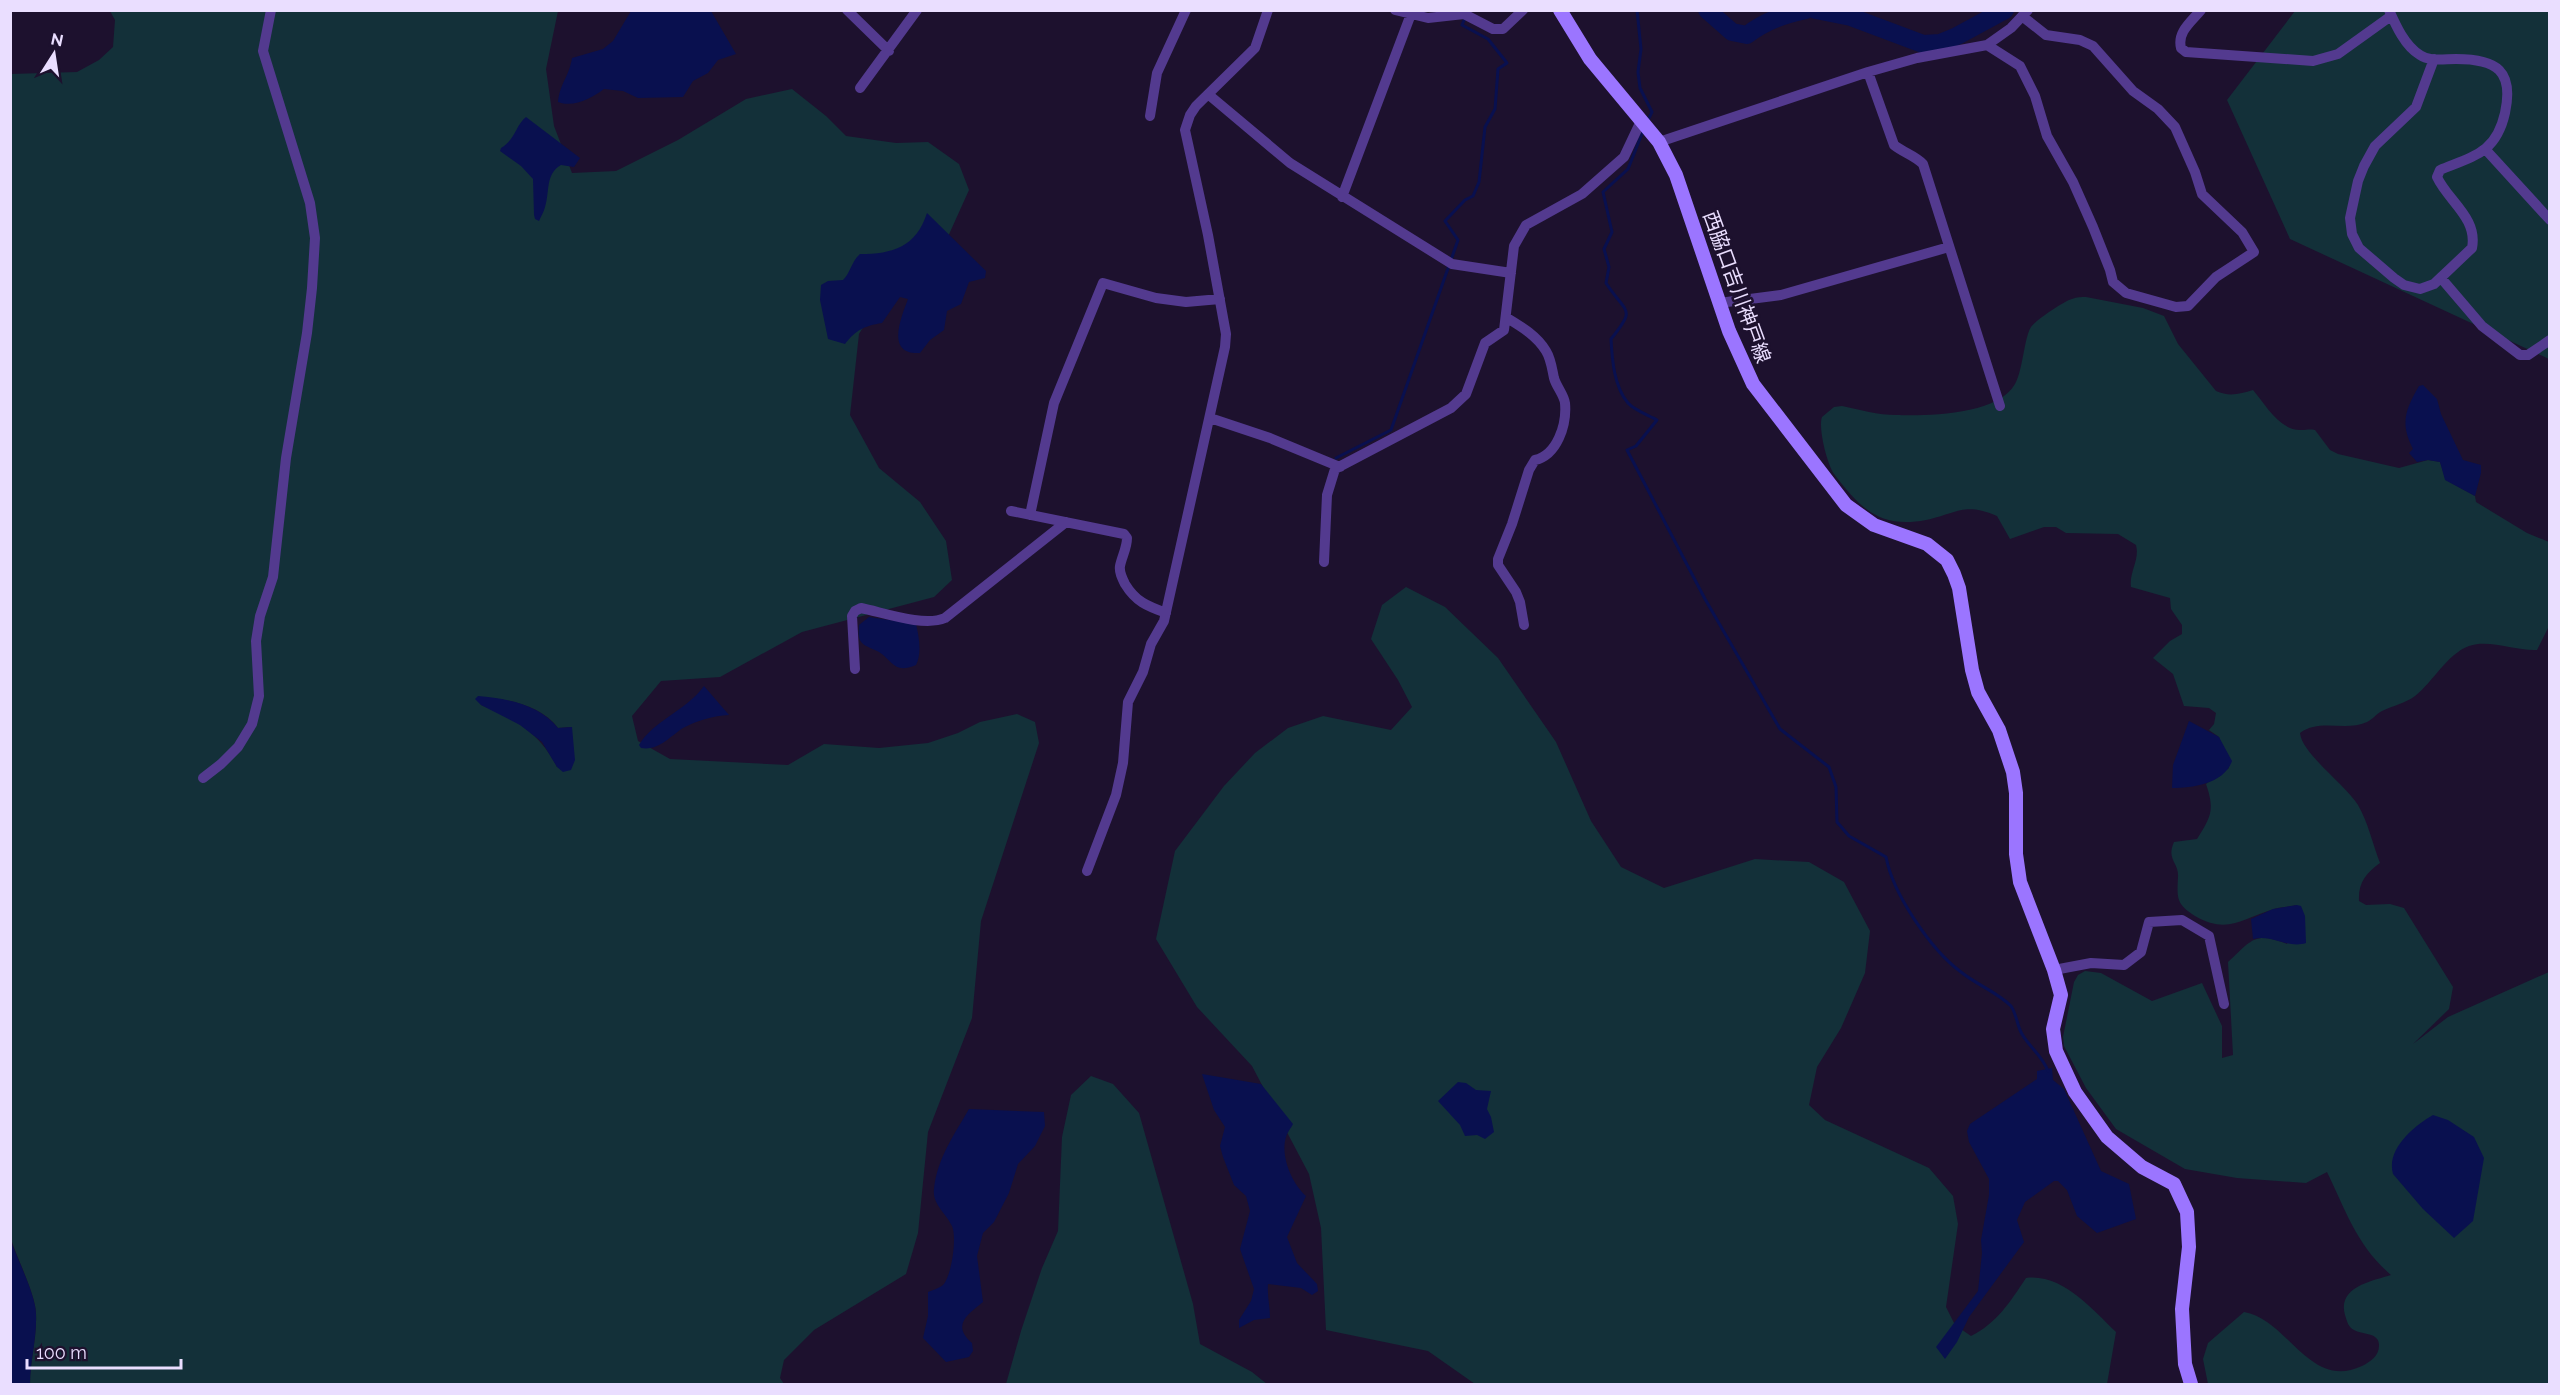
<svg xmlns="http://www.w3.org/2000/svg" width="2560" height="1395" viewBox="0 0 2560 1395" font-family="Raleway,'Noto Sans JP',sans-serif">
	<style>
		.green { fill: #133039; fill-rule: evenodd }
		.water { fill: #09104f }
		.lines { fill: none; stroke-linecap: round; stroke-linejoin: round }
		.stream { stroke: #09104f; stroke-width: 3 }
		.river { stroke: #09104f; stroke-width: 18 }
		.street { stroke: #533a8f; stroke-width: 10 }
		.secondary { stroke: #9b75ff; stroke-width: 14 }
		.labels { text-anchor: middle; stroke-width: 5; stroke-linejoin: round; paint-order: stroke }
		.street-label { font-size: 20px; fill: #eadeff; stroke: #1d112e }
	</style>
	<rect width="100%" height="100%" fill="#1d112e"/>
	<path class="green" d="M110,11H558L546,69L554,126L572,173L616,171L678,140L746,99L792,89L826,116L846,136L896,143L928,142L959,164L969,190L946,241L883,295L859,334L850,415L879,468L920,502L946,541L952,580L934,597L802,632L720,677L661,681L632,716L638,741L670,759L788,765L824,744L879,748L928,743L958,733L980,722L1017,714L1035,722L1039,743L981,921L972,1018L928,1132L918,1233L906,1274L814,1330L784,1360L780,1378L784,1384H30C30,1361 37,1338 36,1314C36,1296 17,1258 11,1239V74L77,72L99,60L113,47L115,20ZM478,697C505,698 541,705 558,728L571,727L557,767C540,733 515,719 481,705Z
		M2295,11H2549V359L2290,239L2227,100Z
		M2086,297L2143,308L2164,316L2178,344L2216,391C2229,397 2240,394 2253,390C2265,404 2280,431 2301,430C2307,430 2309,429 2315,430L2330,450L2338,454L2399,468L2428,460L2440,462L2446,480L2475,496L2476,502L2527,533L2549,542V626L2537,650C2515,651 2490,639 2469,646C2447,654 2433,682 2415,696C2406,703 2392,706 2382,711C2376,714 2372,720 2367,722C2345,732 2320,718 2300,733C2302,754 2345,784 2358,805C2368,822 2373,845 2380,863C2366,873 2358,883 2359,901L2366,905L2390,904L2404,908L2453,987L2449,1009L2413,1044L2448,1017L2549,972V1384H2208L2203,1359L2208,1343L2244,1312C2288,1319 2309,1391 2362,1366C2370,1362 2379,1356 2379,1346C2380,1332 2362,1335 2354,1330C2348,1327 2347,1321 2345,1315C2337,1287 2372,1281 2391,1275C2357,1246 2346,1211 2327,1172L2306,1183L2237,1178L2185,1169L2116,1129L2086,1088L2064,1046L2063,1037L2074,982L2078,975L2085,971L2101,973L2152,1001L2202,983L2222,1026V1058L2233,1055L2228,962C2252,940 2254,931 2287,944L2297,905C2289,907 2281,907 2274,909C2243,918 2228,935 2195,916C2176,904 2177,898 2178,877C2179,862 2166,860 2174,842L2197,839C2211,817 2215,810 2206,784L2229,768L2219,737L2209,730L2214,724L2216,713L2209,708L2184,706L2173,674L2153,658L2170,641L2182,634V625L2171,609L2170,598L2131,587C2129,572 2140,560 2136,545L2118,534L2066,533L2056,527H2044L2010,539L1997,516C1964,502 1958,513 1926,520C1880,529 1860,508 1834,474C1827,464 1818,428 1822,417L1834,407L1842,406C1860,410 1878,415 1896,415C1927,416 1998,415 2015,384C2023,370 2024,338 2031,327C2036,320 2064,301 2072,299C2077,297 2082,297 2086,297Z
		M1406,587L1445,607L1498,658L1556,742L1591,821L1621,867L1664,888L1755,859L1809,862L1844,882L1870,931L1865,973L1841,1028L1817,1067L1809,1105L1825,1120L1929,1168L1953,1196L1958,1224L1946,1307L1955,1325L1971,1336C1997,1323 2010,1302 2026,1278C2062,1273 2093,1310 2116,1332L2107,1384H1475L1428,1351L1326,1330L1321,1228L1309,1174L1252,1066L1197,1007L1156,939L1175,851L1224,786L1255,753L1288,728L1323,716L1391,730L1412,707L1398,680L1371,639L1382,605Z
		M1091,1076L1113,1084L1139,1113L1193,1304L1200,1344L1252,1372L1267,1384H1006L1021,1331L1042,1268L1058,1231L1062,1137L1071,1095Z"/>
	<path class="water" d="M631,11H711L736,54L718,60L708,73L693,81L683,97L638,98L623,91L604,89C592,98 574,108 558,102C560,83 569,77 572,58L603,49L613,41Z
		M526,117L580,158L574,167L561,165C545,174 550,192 545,207C544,212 541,216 539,221L535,219L534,215L533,179L521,166L500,151L501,148C516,139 515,126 526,117Z
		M927,213L986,271L985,278L969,282L961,304L947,311L944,330L930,340L920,353C885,355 901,318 908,299L900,297L882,323C864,326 856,330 845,344L828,339L820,300L821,285L828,281L843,280C851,272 851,262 860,254C893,254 916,247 927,213Z
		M2423,385L2437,399L2441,414L2463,460L2481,465V473L2475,496L2445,480L2440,462L2428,460L2417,462L2409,453L2413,449C2400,424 2405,410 2419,386Z
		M869,617L916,624C919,637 922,653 916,665C894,674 894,662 879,652C874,649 866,647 862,643C857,638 859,631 859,625Z
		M704,686L729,715C713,716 698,720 683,728C669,737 659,751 641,748L639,745C654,720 686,711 704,686Z
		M478,696C506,698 540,705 558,728L572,727L575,760L571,770L563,772L557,767L542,742L520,725L481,705L475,699Z
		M2189,721L2219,737L2232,761C2224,784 2192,788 2172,788L2173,765Z
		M2297,905L2301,906L2305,916L2306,943C2288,949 2272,934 2253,939L2251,919L2273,909Z
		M2052,1068L2053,1080L2064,1089L2101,1171L2129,1184L2136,1219L2097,1233L2077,1216L2067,1190L2058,1181H2054L2025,1202L2017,1220L2024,1242L1969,1317L1957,1342L1945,1359L1936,1347L1978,1291L1982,1253L1981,1240L1989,1195V1179L1969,1142L1967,1131L1970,1124L2037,1079V1071Z
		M1202,1074L1261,1084L1293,1124C1291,1128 1287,1133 1286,1137C1280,1156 1292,1184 1306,1196L1287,1237L1297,1263L1317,1284L1318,1291L1312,1295L1301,1288L1268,1284C1267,1296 1270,1306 1270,1318L1254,1320L1239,1328V1320L1251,1301L1254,1289L1240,1249L1250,1211L1246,1196L1234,1185L1223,1157L1220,1146L1225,1127L1214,1110Z
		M1458,1082L1466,1083L1476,1090L1491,1091L1487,1109L1491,1117L1494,1132L1485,1139L1477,1135L1465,1136L1460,1125L1438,1101Z
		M969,1109L1044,1112L1045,1126L1035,1146L1018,1164L1009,1193L994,1222L983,1233L977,1256L983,1302C968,1314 951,1325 972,1343L973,1351L969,1357L946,1362L923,1338L928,1316V1292C933,1290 940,1288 944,1284C952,1273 957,1237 952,1226C946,1213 932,1204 934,1189C937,1159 954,1135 969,1109Z
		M2433,1115L2448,1120L2474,1137L2484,1158L2473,1221L2454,1238L2423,1209L2393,1174C2386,1149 2414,1126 2433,1115Z
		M10,1239C17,1258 36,1296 36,1314C37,1338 30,1361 30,1384H11Z"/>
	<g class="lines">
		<path class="stream" d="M1637,10L1641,49L1638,72L1640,88L1652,112L1647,122
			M1643,131L1628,169L1603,192L1612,232L1604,249L1609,267L1606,283C1626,314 1637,307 1611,339C1612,359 1614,387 1628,403C1634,410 1648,415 1657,420L1636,446L1627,450L1705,599L1780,729L1829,767L1836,787L1837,822L1849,836L1886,857C1893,894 1931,950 1961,972C1977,985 1997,992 2011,1006C2017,1015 2017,1026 2022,1034C2030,1048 2042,1055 2048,1071
			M1336,458L1391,430L1458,240L1445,221L1465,200L1473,196L1479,182L1485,127L1495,109L1498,69L1507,63L1488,39L1462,25L1465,18"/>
		<path class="river" d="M1707,10L1732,32L1747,35C1765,21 1783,15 1806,10
			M1816,10L1851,17L1923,44L1940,43L1957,36L2005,10"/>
		<path class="street" d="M847,10L889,51
			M1395,10L1428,18L1464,14L1493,29H1503L1523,10
			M2201,10C2191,22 2177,32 2181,48L2186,52L2313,61L2338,54L2391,16
			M2389,10C2396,26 2405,46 2420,55C2430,62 2444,59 2456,59C2497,59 2514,71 2505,113C2496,153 2474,156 2440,170L2437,177C2448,201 2478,218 2472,248L2434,284L2420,289L2404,285L2394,278L2359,248L2352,234L2350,218L2358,181L2364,166L2375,146L2416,107L2434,59
			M1987,45L2020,66L2035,96L2047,136L2073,182L2093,227L2110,270L2113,282L2126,293L2176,307L2188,306L2216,277L2254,252L2242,232L2202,194L2195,172L2175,127L2158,109L2133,91L2093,46L2080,40L2046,35L2022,16
			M1868,72L1894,145C1904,153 1914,155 1923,164L2000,406
			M860,88L917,10
			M1209,95L1290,163L1452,264L1511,273
			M1150,116L1157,73L1186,10
			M1659,142L1868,72L1917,58L1987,45L2011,28L2028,10
			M2486,150L2550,220
			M1342,197L1411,14
			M2441,278L2482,326L2520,355H2528L2550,340
			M1719,303L1781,295L1949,247
			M1507,318C1522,327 1537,336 1546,351C1551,359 1552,369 1554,378C1556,386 1564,395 1565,403C1567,425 1557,455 1535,460L1529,470L1512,524L1498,559V565L1516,592L1520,602L1524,625
			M1210,418L1270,438L1340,467
			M1011,511L1124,534L1127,538C1127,548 1122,556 1120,566C1119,572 1122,578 1125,584C1136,602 1147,606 1166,613
			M1030,515L1054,403L1103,283L1156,298L1186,302L1220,299
			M1324,562L1327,495L1335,469L1451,408L1466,394L1485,343L1504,330L1514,246L1526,225L1582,194L1624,157L1641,121
			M855,669L852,616L855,611L861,608C885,613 924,627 945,618L1066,522
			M203,778L221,764L238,747L252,724L259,696L256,641L260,616L273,577L286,458L307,333L312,288L315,238L310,203L263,51L271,10
			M1087,871L1116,795L1123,763L1128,702L1143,672L1151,644L1164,621L1225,347L1226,334L1208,235L1185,130L1190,115L1196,106L1255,48L1268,10
			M2054,970L2091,963L2124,965L2141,952L2149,922L2182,920L2209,936L2224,1004"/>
		<path class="secondary" d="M1560,10L1590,59L1659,142L1676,175L1729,331L1753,384L1846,505L1874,525L1927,544L1947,560L1954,574L1959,588L1972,670L1978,692L1999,730L2013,772L2016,793V854L2020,882L2054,970L2061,995L2053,1029L2056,1051L2075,1092L2107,1137L2142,1167L2174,1184L2187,1212L2189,1247L2182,1309L2185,1364L2191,1384"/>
	</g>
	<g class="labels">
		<g class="street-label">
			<text transform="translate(1737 287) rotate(70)" y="7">西脇口吉川神戸線</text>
		</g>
	</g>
	<rect width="2560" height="1395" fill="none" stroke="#eadeff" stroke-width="24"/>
	<g transform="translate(54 54) rotate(12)" stroke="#1d112e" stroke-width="4.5" paint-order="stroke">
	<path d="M0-4.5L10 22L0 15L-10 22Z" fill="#eadeff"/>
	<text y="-9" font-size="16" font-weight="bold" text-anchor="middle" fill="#eadeff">N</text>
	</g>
	<path d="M27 1359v9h154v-9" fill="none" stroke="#eadeff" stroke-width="3"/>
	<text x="36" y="1359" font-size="18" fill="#eadeff" stroke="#1d112e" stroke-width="4.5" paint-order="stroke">100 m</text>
</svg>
